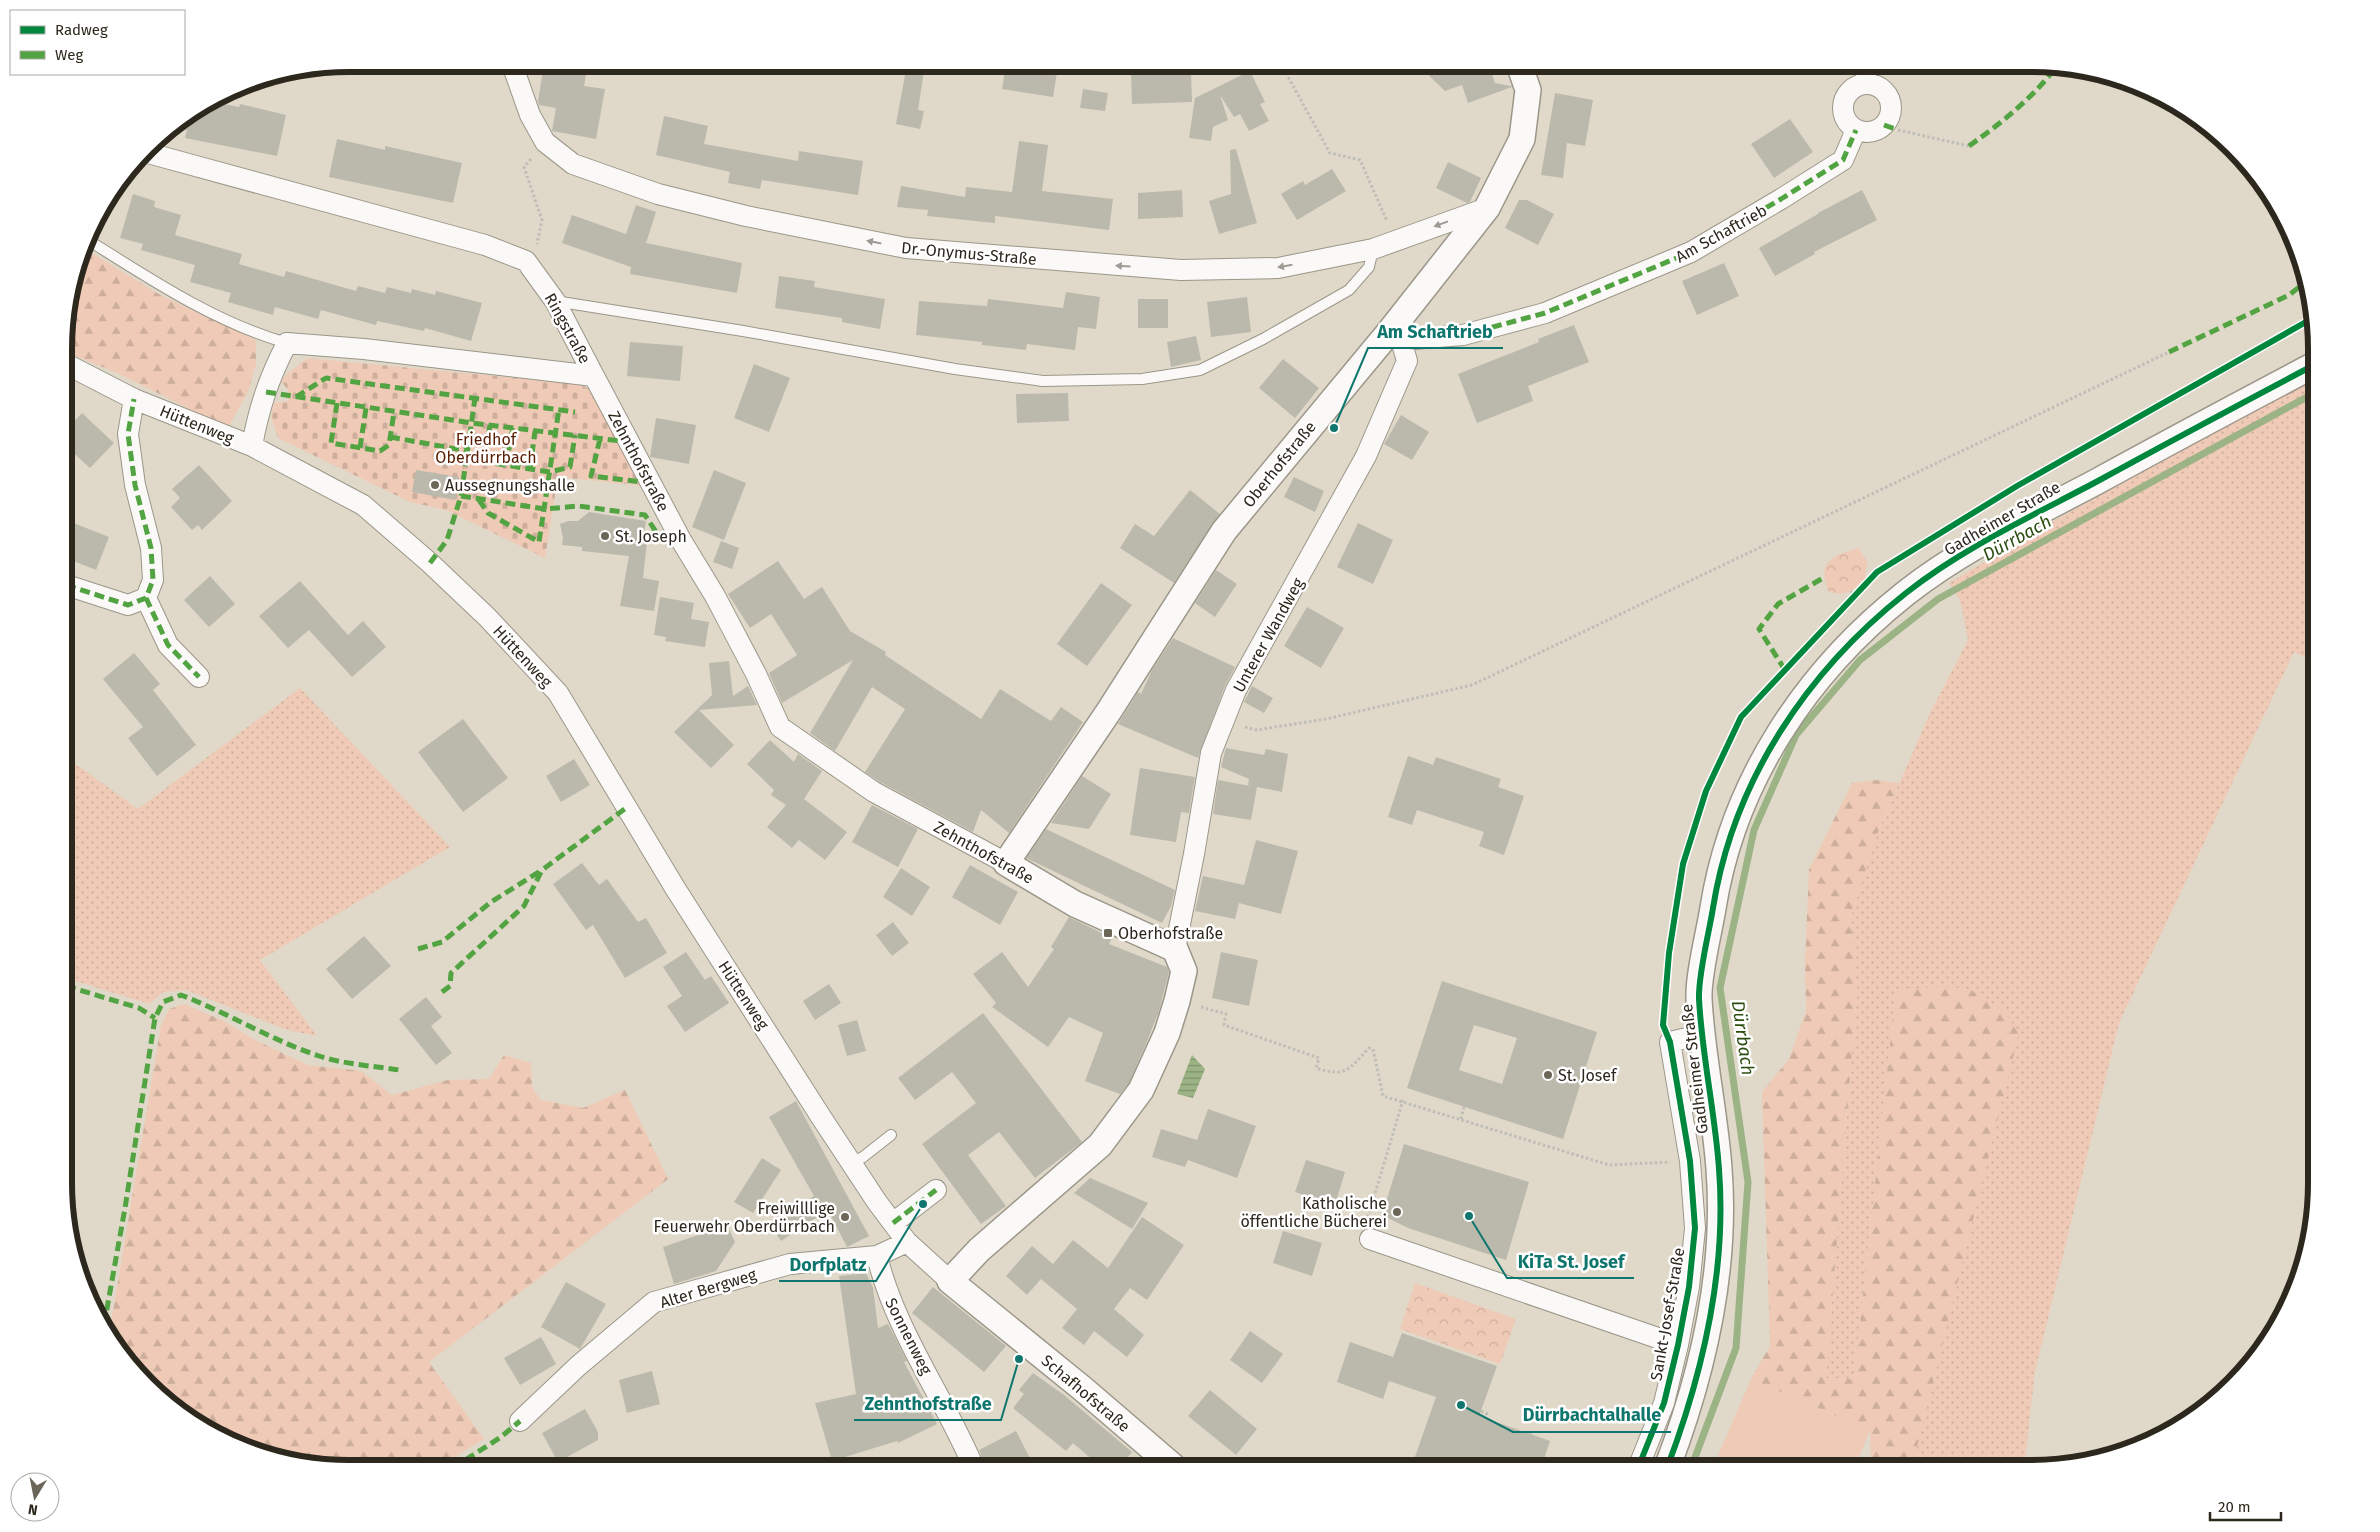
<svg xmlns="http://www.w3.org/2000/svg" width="2380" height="1532" viewBox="0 0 2380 1532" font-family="'Fira Sans',sans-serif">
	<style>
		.grass { fill: url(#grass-dots) }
		.forest { fill: url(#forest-firs) }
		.cemetery { fill: url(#cemetery-stones) }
		.park { fill: url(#park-crowns) }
		.garden { fill: #efcab6 }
		.water { fill: url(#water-rules) }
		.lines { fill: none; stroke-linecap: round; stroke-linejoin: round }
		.stream { stroke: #9bb385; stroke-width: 7 }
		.building { fill: #bbb9ac; fill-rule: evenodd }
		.service-casing { stroke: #9b9689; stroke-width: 12 }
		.minor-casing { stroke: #9b9689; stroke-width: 22 }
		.tertiary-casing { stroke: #9b9689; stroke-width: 28 }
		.path { stroke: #bfbdb8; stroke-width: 3; stroke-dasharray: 2.5 2.5; stroke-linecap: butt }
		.service { stroke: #faf9f7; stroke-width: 10 }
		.minor { stroke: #faf9f7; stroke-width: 20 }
		.tertiary { stroke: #faf9f7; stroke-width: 25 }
		.quiet { stroke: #52a341; stroke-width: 5; stroke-dasharray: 10 5; stroke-linecap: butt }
		.cycleway-casing { stroke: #fff; stroke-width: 9 }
		.cycleway { stroke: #00873e; stroke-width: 6 }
		.oneway { fill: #9e9b95 }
		.poi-dot { fill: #6c6659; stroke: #fff; stroke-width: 2 }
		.labels { text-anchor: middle; stroke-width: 5; stroke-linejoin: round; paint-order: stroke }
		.street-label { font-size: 16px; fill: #2d281d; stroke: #fff }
		.park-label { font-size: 16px; fill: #581c00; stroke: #fff }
		.poi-label { font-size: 16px; fill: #2d281d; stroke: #fff; text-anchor: start }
		.water-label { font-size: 18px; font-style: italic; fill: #2b4e10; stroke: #fff }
		.rim { fill: none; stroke: #2d281d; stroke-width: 6 }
		.leader { fill: none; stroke: #0f766e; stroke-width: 2 }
		.callout-dot { fill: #0f766e; stroke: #fff; stroke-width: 2 }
		.callout-label { font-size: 18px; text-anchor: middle; font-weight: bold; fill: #0f766e; stroke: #fff; stroke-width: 5; stroke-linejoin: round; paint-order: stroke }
	</style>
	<defs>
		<pattern id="grass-dots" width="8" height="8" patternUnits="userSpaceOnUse" patternTransform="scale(1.25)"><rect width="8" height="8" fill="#efcab6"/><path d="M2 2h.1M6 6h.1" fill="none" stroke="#cdae9c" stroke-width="1.8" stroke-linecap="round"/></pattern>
		<pattern id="forest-firs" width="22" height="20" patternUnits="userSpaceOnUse" patternTransform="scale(1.25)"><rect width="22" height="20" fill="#efcab6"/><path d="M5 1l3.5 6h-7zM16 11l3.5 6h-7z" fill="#cdae9c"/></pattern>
		<pattern id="cemetery-stones" width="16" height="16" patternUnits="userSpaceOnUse" patternTransform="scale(1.25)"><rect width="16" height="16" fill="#efcab6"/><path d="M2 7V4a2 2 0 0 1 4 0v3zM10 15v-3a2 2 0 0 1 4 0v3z" fill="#cdae9c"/></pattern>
		<pattern id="park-crowns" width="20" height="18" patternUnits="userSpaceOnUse" patternTransform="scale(1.25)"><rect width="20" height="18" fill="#efcab6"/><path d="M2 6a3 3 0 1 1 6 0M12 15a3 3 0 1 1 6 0" fill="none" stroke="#cdae9c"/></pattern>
		<pattern id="water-rules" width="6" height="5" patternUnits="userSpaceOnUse" patternTransform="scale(1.25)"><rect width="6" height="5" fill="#9bb385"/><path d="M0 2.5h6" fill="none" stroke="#7f926c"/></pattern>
	</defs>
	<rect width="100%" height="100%" fill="#e0d9c9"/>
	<path class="grass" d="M2316,377V663L2294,652L2119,1023L2035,1372L2024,1468H1911L1896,989L1854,1379L1826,1378L1857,990L1851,917L1877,834L1931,711L1968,640L1960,600L1949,583L2052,522Z
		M300,688L450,847L260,960L317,1036L287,1030L186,990L163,992L149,1004L66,978V757L138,809Z"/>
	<path class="forest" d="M85,249L162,296L256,340V364L248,392L228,428L117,373L66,352V313Z
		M1875,780L1899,783L1877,834L1851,917L1857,990L1826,1378L1854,1379L1896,989L1943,987L1969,989L2003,1010L2019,1033L1912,1468H1871L1870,1431L1751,1379L1770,1346L1762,1092L1789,1059L1806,1011L1805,961L1809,869L1852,783Z
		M184,1004L224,1021L255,1040L308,1065L361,1071L392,1095L448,1080L489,1079L504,1055L531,1063L532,1087L541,1100L583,1108L625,1090L668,1179L429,1362L484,1439L436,1468H350L258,1453L191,1420L112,1341L109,1335L161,1025L169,1009Z"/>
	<path class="cemetery" d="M307,358L579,384L592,390L647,486L558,477L545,558L446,510L410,502L278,438L271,417L274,403L288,401L289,391L280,380Z"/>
	<path class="park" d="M1859,548L1867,562L1865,578L1851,591L1842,594L1829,592C1815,562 1834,555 1859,548Z
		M1415,1283L1516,1319L1500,1364L1400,1329Z"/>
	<path class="garden" d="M1751,1379L1870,1431L1854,1468H1720L1714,1465Z"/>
	<path class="water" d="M1192,1055L1205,1069L1193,1098L1177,1094Z"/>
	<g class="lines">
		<path class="stream" d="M1691,1468L1736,1348L1748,1182L1720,988L1754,830L1796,735L1860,660L1938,599L2316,392"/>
	</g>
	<path class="building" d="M544,64H588L584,86L605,89L596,139L552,131L556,108L539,105L538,101Z
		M907,64H925L918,110L924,111L920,129L896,124Z
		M1006,64H1042L1058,66L1053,97L1002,89Z
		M1417,64H1489L1495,83L1511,86L1512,87L1468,103L1462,85L1445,91Z
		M1250,71L1265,102L1260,104L1269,121L1249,131L1240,114L1234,117L1220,95L1228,120L1213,127L1211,141L1189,138L1195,98Z
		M1191,72L1192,102L1132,104L1131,74Z
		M1083,89L1108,93L1105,111L1080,108Z
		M1555,93L1593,100L1585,146L1567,143L1563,178L1541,175Z
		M214,102L239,107L240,104L286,115L277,156L185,138L187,130L174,127Z
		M664,116L708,126L704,144L798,161L799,151L863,161L858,195L762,180L760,189L728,183L730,172L656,155Z
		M1790,119L1813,152L1774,178L1751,144Z
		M337,139L385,150V146L462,163L453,203L329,177Z
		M1019,141L1048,145L1042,191L1113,199L1109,230L995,216V223L927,216L928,210L897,207L901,186L965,197L966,187L1012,192Z
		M1236,149L1257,223L1219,234L1209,201L1231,194L1230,150Z
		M1448,162L1481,178L1470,202L1467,203L1436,188Z
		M1332,169L1346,191L1297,220L1281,194L1303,181L1305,185Z
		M1182,190L1183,217L1138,219V193Z
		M1862,190L1877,220L1814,252L1815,254L1775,276L1759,248L1818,214V213Z
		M133,194L155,201L154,207L181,215L175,235L242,254L239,264L284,277L286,271L356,291L358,286L385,293L387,287L411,293L412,289L435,295L436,291L482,303L471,341L425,328L424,331L377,321L376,325L321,310L318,319L275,307L273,315L228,302L231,293L190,282L195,265L141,250L143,244L120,238Z
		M1519,200H1527L1554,214L1538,245L1505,228Z
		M636,205L656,212L646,243L742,263L737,293L630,274L631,267L562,243L572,215L626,234Z
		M1724,263L1739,296L1697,315L1682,281Z
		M779,276L815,281L814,287L885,299L880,329L842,322V318L775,308Z
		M1066,292L1100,297L1096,329L1078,327L1075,350L1027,344L1026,350L982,345V342L916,335L919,301L987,306L988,299L1063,308Z
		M1247,297L1251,332L1211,337L1207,302Z
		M1138,299H1168V328H1138Z
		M1574,325L1589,362L1528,386L1533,401L1477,423L1458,374L1539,342L1538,339Z
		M1196,336L1201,360L1171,367L1167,342Z
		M630,342L683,346L680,381L627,376Z
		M1283,359L1319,388L1295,418L1259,388Z
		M754,364L790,378L769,432L734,418Z
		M1068,393L1069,421L1017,423L1016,394Z
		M82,413L114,443L90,468L66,446V430Z
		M1401,415L1429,432L1412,460L1384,444Z
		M656,418L696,425L689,464L650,457Z
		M199,465L232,501L202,530L198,525L192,530L171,507L180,498L172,489Z
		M416,470L459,477L455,500L412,492Z
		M714,470L746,483L724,540L692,527Z
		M1294,477L1324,491L1315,512L1284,497Z
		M1190,490L1220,514L1174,583L1120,548L1135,524L1154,536Z
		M589,512L646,521L644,532L648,533L643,578L659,581L654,611L620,606L629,556L582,551V547L562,545L563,538L560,524L568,521H578Z
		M66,520L109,537L96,570L66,558Z
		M1358,523L1393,540L1373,584L1337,567Z
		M721,541L739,548L732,569L713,562Z
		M778,561L804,599L822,587L850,631L886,652L885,655L981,719L1000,689L1051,721L1061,707L1083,722L1009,833L981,810L973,832L880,782L865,772L905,709L872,687L835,751L810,733L853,660L782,703L769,673L797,655L771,614L750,628L728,594Z
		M1216,570L1237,584L1215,617L1195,603Z
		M210,576L235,604L209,627L184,600Z
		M300,581L348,635L363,621L386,647L352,677L309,630L288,648L259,616Z
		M1101,583L1132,605L1087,666L1057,644Z
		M660,597L694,603L691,619L709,622L705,647L665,641L666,637L654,635Z
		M1307,607L1344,628L1321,668L1284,646Z
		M1173,638L1235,667L1225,686L1198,758L1118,724L1138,692L1141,694L1152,670Z
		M134,653L160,684L153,690L196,745L157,776L128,738L143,727L103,679Z
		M729,661L733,696L748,686L757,705L699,710L734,745L711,768L674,732L712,695L709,663Z
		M1252,686L1273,698L1264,713L1244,702Z
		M463,719L508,778L463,812L418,752Z
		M770,740L794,762L798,754L822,771L804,799L847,832L825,860L799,840L792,848L767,827L786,805L771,795L774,790L747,764Z
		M1226,748L1264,755L1266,749L1288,754L1282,792L1257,787L1251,820L1213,814L1218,780L1250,786L1248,785L1249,779L1221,767Z
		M1408,756L1433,765L1436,757L1501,779L1498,787L1524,796L1504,855L1479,846L1484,832L1417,810L1412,825L1388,817Z
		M574,759L590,785L561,802L546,776Z
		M1140,768L1195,777L1189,813L1181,812L1176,842L1130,835Z
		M1082,776L1111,794L1089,829L1051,823Z
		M872,805L918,829L898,867L852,842Z
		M1046,829L1175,890L1171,906L1162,923L1026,858Z
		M1256,840L1298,851L1281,914L1239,903L1235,919L1195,911L1203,876L1244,885Z
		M582,863L599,885L607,879L638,922L646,918L667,953L625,978L593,925L586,930L553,884Z
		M970,865L1018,892L1000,925L952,897Z
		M901,868L930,887L912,916L883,897Z
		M1069,917L1112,938L1109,944L1167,967L1169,972L1159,1011L1146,1044L1129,1083L1120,1094L1085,1081L1103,1033L1069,1017L1048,1047L992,1007L996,1003L973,974L1002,952L1028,987L1054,949L1051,947Z
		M893,922L909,943L892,956L876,935Z
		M364,936L391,966L352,999L326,969Z
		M686,952L705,980L711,976L729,1003L685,1032L667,1006L682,996L663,967Z
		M1221,952L1258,960L1249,1006L1212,998Z
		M1442,981L1597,1032L1563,1139L1407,1088ZM1474,1025L1517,1038L1502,1084L1459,1070Z
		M829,984L841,1003L815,1020L803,1001Z
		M426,997L442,1017L431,1026L452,1053L436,1065L399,1019Z
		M983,1013L1082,1142L1035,1178L999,1132L968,1155L1006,1206L981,1224L922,1144L976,1103L952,1072L915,1100L898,1078Z
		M857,1020L866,1051L847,1056L838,1025Z
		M796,1101L869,1236L847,1247L828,1210L781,1241L770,1224L814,1196L769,1117Z
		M1208,1109L1256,1126L1237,1178L1188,1160L1185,1167L1152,1157L1161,1129L1197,1140Z
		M1404,1144L1529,1182L1506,1260L1408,1228L1382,1215Z
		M762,1158L781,1170L753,1213L734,1202Z
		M1306,1160L1345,1172L1335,1205L1295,1192Z
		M1090,1178L1148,1203L1132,1229L1074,1193Z
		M1142,1217L1184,1245L1147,1300L1130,1288L1114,1309L1144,1335L1127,1357L1094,1331L1084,1345L1062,1328L1077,1309L1041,1279L1027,1295L1006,1276L1032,1246L1053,1264L1073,1240L1108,1268Z
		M727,1225L735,1242L716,1271L674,1284L663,1247Z
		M1283,1231L1322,1243L1312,1276L1273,1263Z
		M866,1273L873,1288L878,1328L888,1324L907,1361L904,1362L937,1424L898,1443L897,1441L832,1461L815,1403L856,1394L839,1276Z
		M566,1282L606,1304L580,1349L541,1327Z
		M933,1287L1006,1346L984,1372L912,1313Z
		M1250,1331L1283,1354L1262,1383L1230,1360Z
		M1402,1333L1497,1366L1479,1416L1550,1441L1541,1468H1411L1436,1397L1389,1381L1383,1399L1337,1382L1350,1342L1393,1357Z
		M541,1337L556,1364L520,1385L504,1358Z
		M652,1371L660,1404L627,1413L619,1380Z
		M1033,1373L1064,1395L1132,1452L1119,1468H1102L1073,1443L1066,1451L1013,1408L1024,1394L1019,1390Z
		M1210,1390L1257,1429L1236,1455L1188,1416Z
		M585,1409L598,1432V1440L558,1462L542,1433Z
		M1016,1431L1035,1468H987L979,1450Z"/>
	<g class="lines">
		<g class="service-casing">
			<path id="service" d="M88,240C150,279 216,323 287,343
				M555,301L743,331L955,369L1043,381L1142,379L1200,370L1263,339L1349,290L1369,267L1373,249
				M852,1163L863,1157L891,1135"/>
		</g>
		<g class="minor-casing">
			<path id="minor" d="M512,64L530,115L545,142L573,164L658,194L746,216L906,248L1181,270L1278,268L1373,249L1487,208
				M1865,64L1867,84
				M1843 108a24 24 0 1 1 48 0a24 24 0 1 1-48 0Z
				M148,153L485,245L526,261L555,301L594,376L364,349L287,343C269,378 259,407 252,446
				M1391,333L1401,340L1463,335L1545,313L1691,252L1781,199L1843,160L1856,130
				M66,364L134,399L252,446L363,505L430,563L487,617L558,693L675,888L821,1117L877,1202L907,1242
				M594,376L681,540L715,596L756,674L780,727L874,792L1006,863
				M66,585L128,605L146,598L153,580L151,548L135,485L128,434L134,399
				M146,598L168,645L199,677
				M1175,949L1194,854L1211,753L1236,690L1366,456L1407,361L1401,340
				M893,1223L936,1190
				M1370,1239L1678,1345
				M877,1256C895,1331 944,1397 974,1468
				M520,1421L578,1366L654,1302L790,1264L877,1256L907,1242L950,1281
				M1638,1468L1664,1403L1678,1345L1689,1287L1695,1228L1690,1161L1670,1042L1704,1034"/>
		</g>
		<g class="tertiary-casing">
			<path id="tertiary" d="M1175,1468L1083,1389L950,1281L979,1250L1100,1145L1141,1090L1167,1033L1177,1001L1184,971L1175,949L1075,904L1006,863L1109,711L1224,531L1390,331L1487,208L1522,139L1528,90L1519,64
				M1667,1468C1703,1373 1727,1271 1719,1169C1715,1112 1702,1056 1699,999C1698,975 1709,933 1713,908C1733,782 1806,672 1906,593C1963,548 2032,516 2096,482C2169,442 2242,403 2316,364"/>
		</g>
		<path class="path" d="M1281,64L1330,153L1360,160L1387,221
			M1898,130L1969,146
			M531,159L524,167L542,220L537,244
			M1851,591L1853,598
			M1245,727L1256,730L1326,719L1472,685L2169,352
			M1201,1007L1226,1014L1224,1025L1319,1058L1316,1068C1346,1078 1349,1069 1369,1048L1373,1049L1383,1096L1609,1165L1670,1162
			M1461,1119L1464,1107
			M1368,1217L1403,1100
			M1481,1411L1490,1415
			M1530,1434L1531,1432"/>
		<use href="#service" class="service"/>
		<use href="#minor" class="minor"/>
		<use href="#tertiary" class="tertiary"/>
		<path class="quiet" d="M1884,125L1898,130
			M1969,146C2001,123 2032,99 2056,67
			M1463,335L1545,313L1691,252L1781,199L1843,160L1856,130
			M2169,352L2289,295L2307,281
			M266,392L472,423L629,442
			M296,397L326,378L575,412
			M337,403L331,443L380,451L389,445L394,412
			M390,437L468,451
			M600,439L591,476L651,483
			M360,448L366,408
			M466,459L550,472L570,467L575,435
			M484,462L490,425
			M506,465L513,428
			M530,469L535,431
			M461,496L545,509L579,506L645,515L662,541
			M479,500L488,513L539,542L559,409
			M647,540H681
			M430,563L447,540L461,496L475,398
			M66,585L128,605L146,598L153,580L151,548L135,485L128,434L134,399
			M146,598L168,645L199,677
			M1785,670L1759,629L1778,604L1823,578
			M418,949L442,942L491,902L542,870
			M66,986L139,1008L155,1018
			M442,992L450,986L451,973L524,906L542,870L626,808
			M893,1223L936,1190
			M104,1325L125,1208L155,1018L163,1002L181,995C228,1013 271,1040 319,1056C343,1064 373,1066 399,1070
			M453,1468L501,1437L520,1421"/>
		<g class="cycleway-casing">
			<path id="cycleway" d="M1638,1468L1664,1403L1678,1345L1689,1287L1695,1228L1690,1161L1670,1042L1663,1025L1669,953L1683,864L1706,791L1741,717L1877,572L2017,486L2313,318
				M1667,1468C1703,1373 1727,1271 1719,1169C1715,1112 1702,1056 1699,999C1698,975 1709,933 1713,908C1733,782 1806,672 1906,593C1963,548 2032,516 2096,482C2169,442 2242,403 2316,364"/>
		</g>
		<use href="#cycleway" class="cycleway"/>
	</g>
	<defs><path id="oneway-solid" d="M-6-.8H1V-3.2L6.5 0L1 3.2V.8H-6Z" transform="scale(1.25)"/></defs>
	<g class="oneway">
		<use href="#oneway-solid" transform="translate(1441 224) rotate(160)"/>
		<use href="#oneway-solid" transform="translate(874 242) rotate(-169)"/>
		<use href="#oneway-solid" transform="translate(1123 266) rotate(-176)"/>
		<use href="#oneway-solid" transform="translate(1285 266) rotate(170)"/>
	</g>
	<g class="poi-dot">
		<circle cx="435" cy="485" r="5"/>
		<circle cx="605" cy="536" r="5"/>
		<rect x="1103" y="928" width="10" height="10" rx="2.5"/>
		<circle cx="1548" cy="1075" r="5"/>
		<circle cx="1397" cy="1212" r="5"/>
		<circle cx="845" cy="1217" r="5"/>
	</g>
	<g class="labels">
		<g class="street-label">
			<text transform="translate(1721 233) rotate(-29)" y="6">Am Schaftrieb</text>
			<text transform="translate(969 253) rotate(5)" y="6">Dr.-Onymus-Straße</text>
			<text transform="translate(568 328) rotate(61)" y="6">Ringstraße</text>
			<text transform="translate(197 424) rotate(22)" y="6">Hüttenweg</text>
			<text transform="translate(639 461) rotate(62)" y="6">Zehnthofstraße</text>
			<text transform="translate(1279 464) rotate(-51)" y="6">Oberhofstraße</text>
			<text transform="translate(2002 518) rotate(-30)" y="6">Gadheimer Straße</text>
			<text transform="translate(1268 635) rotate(-61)" y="6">Unterer Wandweg</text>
			<text transform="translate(523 656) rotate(47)" y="6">Hüttenweg</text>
			<text transform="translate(984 852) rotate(29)" y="6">Zehnthofstraße</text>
			<text transform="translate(744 995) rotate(57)" y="6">Hüttenweg</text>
			<text transform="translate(1694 1069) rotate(-97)" y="6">Gadheimer Straße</text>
			<text transform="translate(708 1288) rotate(-17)" y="6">Alter Bergweg</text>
			<text transform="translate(1667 1314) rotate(-80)" y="6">Sankt-Josef-Straße</text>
			<text transform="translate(909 1336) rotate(63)" y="6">Sonnenweg</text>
			<text transform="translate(1086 1393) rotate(40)" y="6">Schafhofstraße</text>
		</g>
		<g class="park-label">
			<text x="486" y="445">Friedhof<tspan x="486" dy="18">Oberdürrbach</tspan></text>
		</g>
		<g class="poi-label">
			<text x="445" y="491">Aussegnungshalle</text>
			<text x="615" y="542">St. Joseph</text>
			<text x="1118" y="939">Oberhofstraße</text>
			<text x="1558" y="1081">St. Josef</text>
			<text x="1387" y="1209" text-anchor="end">Katholische<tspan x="1387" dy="18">öffentliche Bücherei</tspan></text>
			<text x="835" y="1214" text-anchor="end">Freiwilllige<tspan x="835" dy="18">Feuerwehr Oberdürrbach</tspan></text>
		</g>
		<g class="water-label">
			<text transform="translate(2017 538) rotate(-29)" y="6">Dürrbach</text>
			<text transform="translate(1743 1038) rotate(82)" y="6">Dürrbach</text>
		</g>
	</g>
	<path d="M0 0H2380V1532H0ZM349 72H2031A277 277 0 0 1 2308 349V1183A277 277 0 0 1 2031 1460H349A277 277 0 0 1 72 1183V349A277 277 0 0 1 349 72Z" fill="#fff" fill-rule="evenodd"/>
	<path class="rim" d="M349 72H2031A277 277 0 0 1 2308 349V1183A277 277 0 0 1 2031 1460H349A277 277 0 0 1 72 1183V349A277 277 0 0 1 349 72Z"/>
	<path class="leader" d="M1334 428L1368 348H1503M1469 1216L1507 1278H1634M923 1204L876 1281H779M1019 1359L1001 1420H854M1461 1405L1513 1432H1671"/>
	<g class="callout-dot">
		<circle cx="1334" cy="428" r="5"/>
		<circle cx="1469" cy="1216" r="5"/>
		<circle cx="923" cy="1204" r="5"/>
		<circle cx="1019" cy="1359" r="5"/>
		<circle cx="1461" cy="1405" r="5"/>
	</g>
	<g class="callout-label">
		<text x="1435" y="338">Am Schaftrieb</text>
		<text x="1571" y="1268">KiTa St. Josef</text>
		<text x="828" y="1271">Dorfplatz</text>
		<text x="928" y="1410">Zehnthofstraße</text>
		<text x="1592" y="1421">Dürrbachtalhalle</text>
	</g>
	<rect x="10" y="10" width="175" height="65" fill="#ffffff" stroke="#aba9a5"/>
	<rect x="20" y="26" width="25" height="8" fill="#00873e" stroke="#aba9a5"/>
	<text x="55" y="35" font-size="15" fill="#2d281d">Radweg</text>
	<rect x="20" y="51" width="25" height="8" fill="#52a341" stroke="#aba9a5"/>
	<text x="55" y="60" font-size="15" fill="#2d281d">Weg</text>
	<g transform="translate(35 1497) rotate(190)"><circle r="24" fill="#ffffff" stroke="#aba9a5"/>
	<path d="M0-4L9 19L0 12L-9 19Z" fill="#6c6659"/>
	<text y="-8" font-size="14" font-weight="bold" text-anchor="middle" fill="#2d281d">N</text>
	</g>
	<path d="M2210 1512v8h71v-8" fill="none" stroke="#2d281d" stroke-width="2.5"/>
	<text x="2218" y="1512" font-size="15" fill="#2d281d" stroke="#ffffff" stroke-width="4" paint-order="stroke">20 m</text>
</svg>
